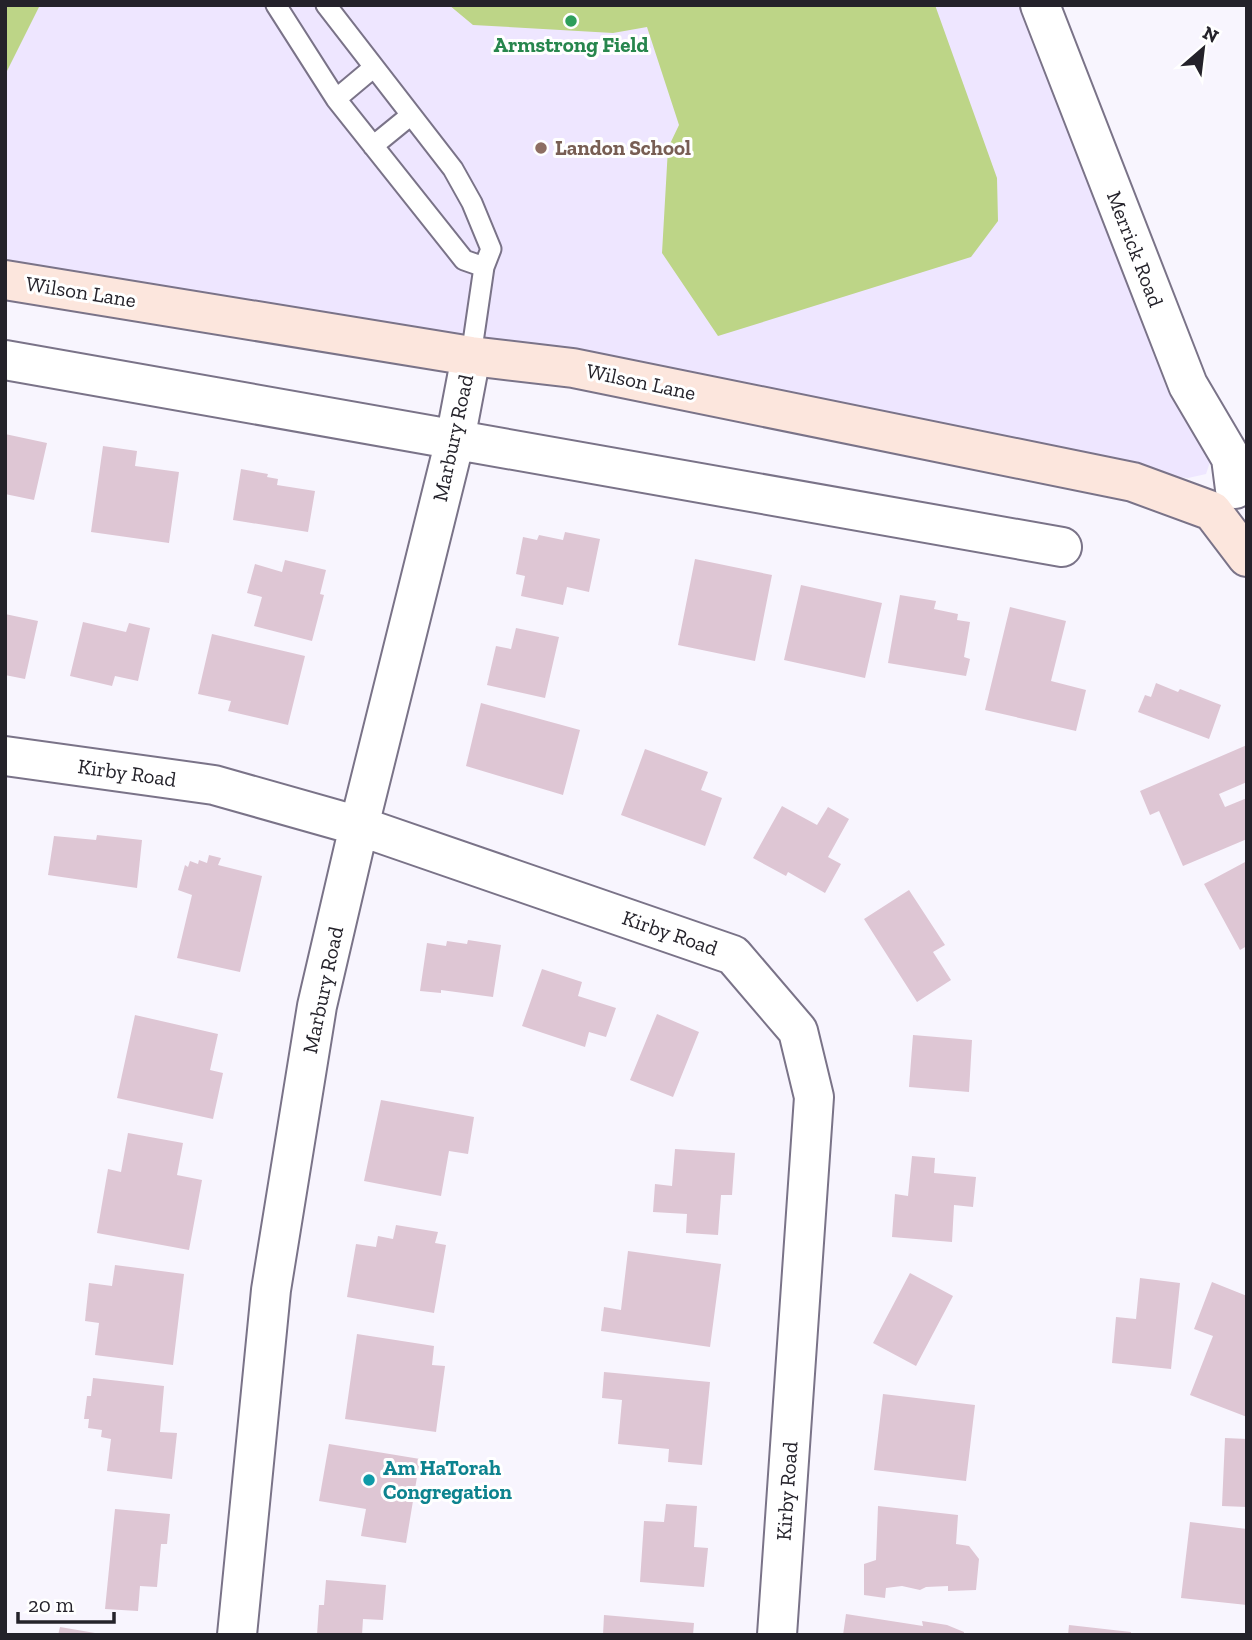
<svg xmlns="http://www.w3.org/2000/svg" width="1252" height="1640" viewBox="0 0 1252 1640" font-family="'Zilla Slab',serif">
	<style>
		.built { fill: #eee6ff }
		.green { fill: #bdd587 }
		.building { fill: #dec6d4 }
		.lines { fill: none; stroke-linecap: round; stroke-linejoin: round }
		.lane-casing { stroke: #7a7388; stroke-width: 23 }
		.street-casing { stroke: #7a7388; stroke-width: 42 }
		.secondary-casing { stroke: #7a7388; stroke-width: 42 }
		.lane { stroke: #fff; stroke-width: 19 }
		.street { stroke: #fff; stroke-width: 38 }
		.secondary { stroke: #fce6dd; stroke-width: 38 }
		.leisure-dot { fill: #2e9e5b; stroke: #fff; stroke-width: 2.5 }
		.education-dot { fill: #8d6e63; stroke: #fff; stroke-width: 2.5 }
		.culture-dot { fill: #0f9aa8; stroke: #fff; stroke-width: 2.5 }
		.labels { text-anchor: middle; stroke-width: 6; stroke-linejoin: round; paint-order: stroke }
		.leisure-label { font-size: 21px; font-weight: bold; fill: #27864d; stroke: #fff }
		.education-label { font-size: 21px; font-weight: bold; fill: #785e54; stroke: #fff; text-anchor: start }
		.street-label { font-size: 21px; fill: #24222a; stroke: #fff }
		.culture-label { font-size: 21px; font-weight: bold; fill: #0d838f; stroke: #fff; text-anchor: start }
	</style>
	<rect width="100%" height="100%" fill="#f8f5fe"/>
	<path class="built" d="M5,5H1019L1174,388L1210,462L1206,474L1188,478L1165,476L5,280Z"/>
	<path class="green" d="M5,5H40L5,75Z
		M449,5H935L997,178L998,221L971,257L718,336L662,253L668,148L679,125L647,27L613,33L473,25Z"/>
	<path class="building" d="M5,434L47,443L34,500L5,494Z
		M103,446L137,451L135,466L179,472L169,543L91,532Z
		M241,469L268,474L267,477L278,479L277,485L315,491L308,532L233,520Z
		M565,532L600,539L589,592L567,587L563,605L521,596L525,576L516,574L523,537L537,540L539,535L563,540Z
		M695,559L772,575L755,661L678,645Z
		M285,560L326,570L320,594L324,595L312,641L254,626L262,597L247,593L255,564L282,572Z
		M801,585L882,603L865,678L784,660Z
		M900,595L936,601L934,609L958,614L957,620L970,622L964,657L970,659L966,676L888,663Z
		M1010,607L1066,621L1051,681L1086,690L1076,731L985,710Z
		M5,614L38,621L25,679L5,675Z
		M83,622L126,632L129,623L150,628L138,681L115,676L112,686L70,676Z
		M516,628L559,637L545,698L487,685L496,646L511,649Z
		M212,634L305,656L288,725L228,711L231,701L198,694Z
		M1156,683L1178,692L1180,689L1221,705L1209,739L1138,712L1145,695L1151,697Z
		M481,703L580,730L563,795L466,766Z
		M1247,745V782L1219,794L1225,807L1247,798V839L1183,866L1159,811L1150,815L1140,791Z
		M645,749L708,772L701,790L722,798L705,846L621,815Z
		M782,806L817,825L828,807L849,819L828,857L841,864L825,893L788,872L786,876L753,858Z
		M97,835L142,840L137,888L48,875L54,836L96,840Z
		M209,855L221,858L218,865L262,876L240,972L177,958L192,895L178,890L185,865L188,867L190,861L198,864L199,860L207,863Z
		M1247,861V946L1240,950L1204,884Z
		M909,890L945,945L933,952L951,980L917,1002L864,919Z
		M468,940L501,945L493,997L441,990V993L420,991L427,943L446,946L447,941L467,944Z
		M542,969L582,982L578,996L616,1008L606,1037L589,1032L585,1047L522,1026Z
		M657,1014L699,1032L673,1097L630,1080Z
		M135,1015L218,1034L210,1070L223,1073L213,1119L117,1098Z
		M913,1035L972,1040L969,1092L909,1087Z
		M381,1100L474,1117L468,1154L449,1151L441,1196L364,1181Z
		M128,1133L183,1143L177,1175L202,1180L189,1250L97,1233L108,1169L121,1172Z
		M675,1149L735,1153L732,1195H721L718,1235L686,1233L687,1214L653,1212L655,1184L672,1186Z
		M912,1156L935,1158L934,1173L976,1177L973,1207L954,1205L952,1242L892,1237L895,1194L908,1196Z
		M396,1225L438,1232L435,1243L446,1245L434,1313L347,1297L356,1244L376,1247L378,1236L393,1239Z
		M628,1251L721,1264L710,1347L601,1331L604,1307L621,1310Z
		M115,1265L184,1274L173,1365L95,1355L99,1323L85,1321L89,1283L112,1286Z
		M910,1273L953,1296L916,1366L873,1343Z
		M1140,1278L1180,1283L1171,1369L1112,1363L1116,1317L1136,1319Z
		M1212,1282L1247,1296V1417L1190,1395L1213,1336L1194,1329Z
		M357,1334L434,1346L432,1365L445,1366L436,1432L345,1419Z
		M604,1372L710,1382L702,1465L668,1462L669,1449L618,1444L622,1400L602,1398Z
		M93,1378L164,1386L160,1432L177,1433L172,1479L107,1471L111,1439L101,1437L102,1430L88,1428L89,1419H84L87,1396H91Z
		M883,1394L975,1405L966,1481L874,1470Z
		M1225,1438L1247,1439V1507L1222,1506Z
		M329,1444L420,1459L406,1543L361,1536L366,1509L319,1501Z
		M666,1504L697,1506L694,1547L708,1548L704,1587L640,1582L644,1521L664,1522Z
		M878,1506L958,1515L956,1544L969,1546L979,1559L976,1590L948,1591V1586L926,1587L920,1590L902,1586L886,1588L885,1598L864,1595V1564L876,1560Z
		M115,1509L170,1514L167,1544H161L157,1587L140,1586L138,1611L105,1609Z
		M1190,1522L1247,1529V1605L1181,1598Z
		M326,1580L386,1585L383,1620L363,1619L362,1635H317L319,1605H324Z
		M846,1614L923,1626L922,1621L947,1625L964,1632V1635H843Z
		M604,1615L694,1623L693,1635H603Z
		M1069,1625L1131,1632V1635H1068Z
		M60,1627L95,1633V1635H58Z"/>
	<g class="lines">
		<g class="lane-casing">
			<path id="lane" d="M276,5L336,99L464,260L484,267
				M326,5L453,169L472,203L491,249L484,267L471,356
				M336,99L373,68
				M373,146L411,115"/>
		</g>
		<g class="street-casing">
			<path id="street" d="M1040,5L1188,385L1231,458L1235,489
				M5,360L1062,547
				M5,756L214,785L359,826L733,955L798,1031L814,1097L777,1635
				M237,1635L271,1290L317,1006L359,826L455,440L471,356"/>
		</g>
		<g class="secondary-casing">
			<path id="secondary" d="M5,280L471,356L573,368L1133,482L1212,511L1247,557"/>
		</g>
		<use href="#lane" class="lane"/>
		<use href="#street" class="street"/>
		<use href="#secondary" class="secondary"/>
	</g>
	<circle class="leisure-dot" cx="571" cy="21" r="7"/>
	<circle class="education-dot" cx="541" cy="148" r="7"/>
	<circle class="culture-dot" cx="369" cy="1480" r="7"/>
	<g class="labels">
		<g class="leisure-label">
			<text x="571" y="52">Armstrong Field</text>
		</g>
		<g class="education-label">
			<text x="555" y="155">Landon School</text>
		</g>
		<g class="street-label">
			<text transform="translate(1135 249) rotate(69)" y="7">Merrick Road</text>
			<text transform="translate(81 292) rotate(9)" y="7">Wilson Lane</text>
			<text transform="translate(641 382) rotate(12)" y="7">Wilson Lane</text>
			<text transform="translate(453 438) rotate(-78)" y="7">Marbury Road</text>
			<text transform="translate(127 773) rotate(8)" y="7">Kirby Road</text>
			<text transform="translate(670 933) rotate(19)" y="7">Kirby Road</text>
			<text transform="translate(323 990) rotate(-78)" y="7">Marbury Road</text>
			<text transform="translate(787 1491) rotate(-86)" y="7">Kirby Road</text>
		</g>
		<g class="culture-label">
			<text x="383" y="1475">Am HaTorah<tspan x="383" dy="24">Congregation</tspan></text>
		</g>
	</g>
	<rect width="1252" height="1640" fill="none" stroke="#24222a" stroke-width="14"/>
	<g transform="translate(1203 49) rotate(28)" stroke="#ffffff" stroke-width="5" paint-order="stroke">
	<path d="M0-5L12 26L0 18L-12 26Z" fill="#24222a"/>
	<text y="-10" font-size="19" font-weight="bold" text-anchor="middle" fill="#24222a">N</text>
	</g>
	<path d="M18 1612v10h96v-10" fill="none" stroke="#24222a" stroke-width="3.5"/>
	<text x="28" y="1612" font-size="21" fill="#24222a" stroke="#ffffff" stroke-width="5" paint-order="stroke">20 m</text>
</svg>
